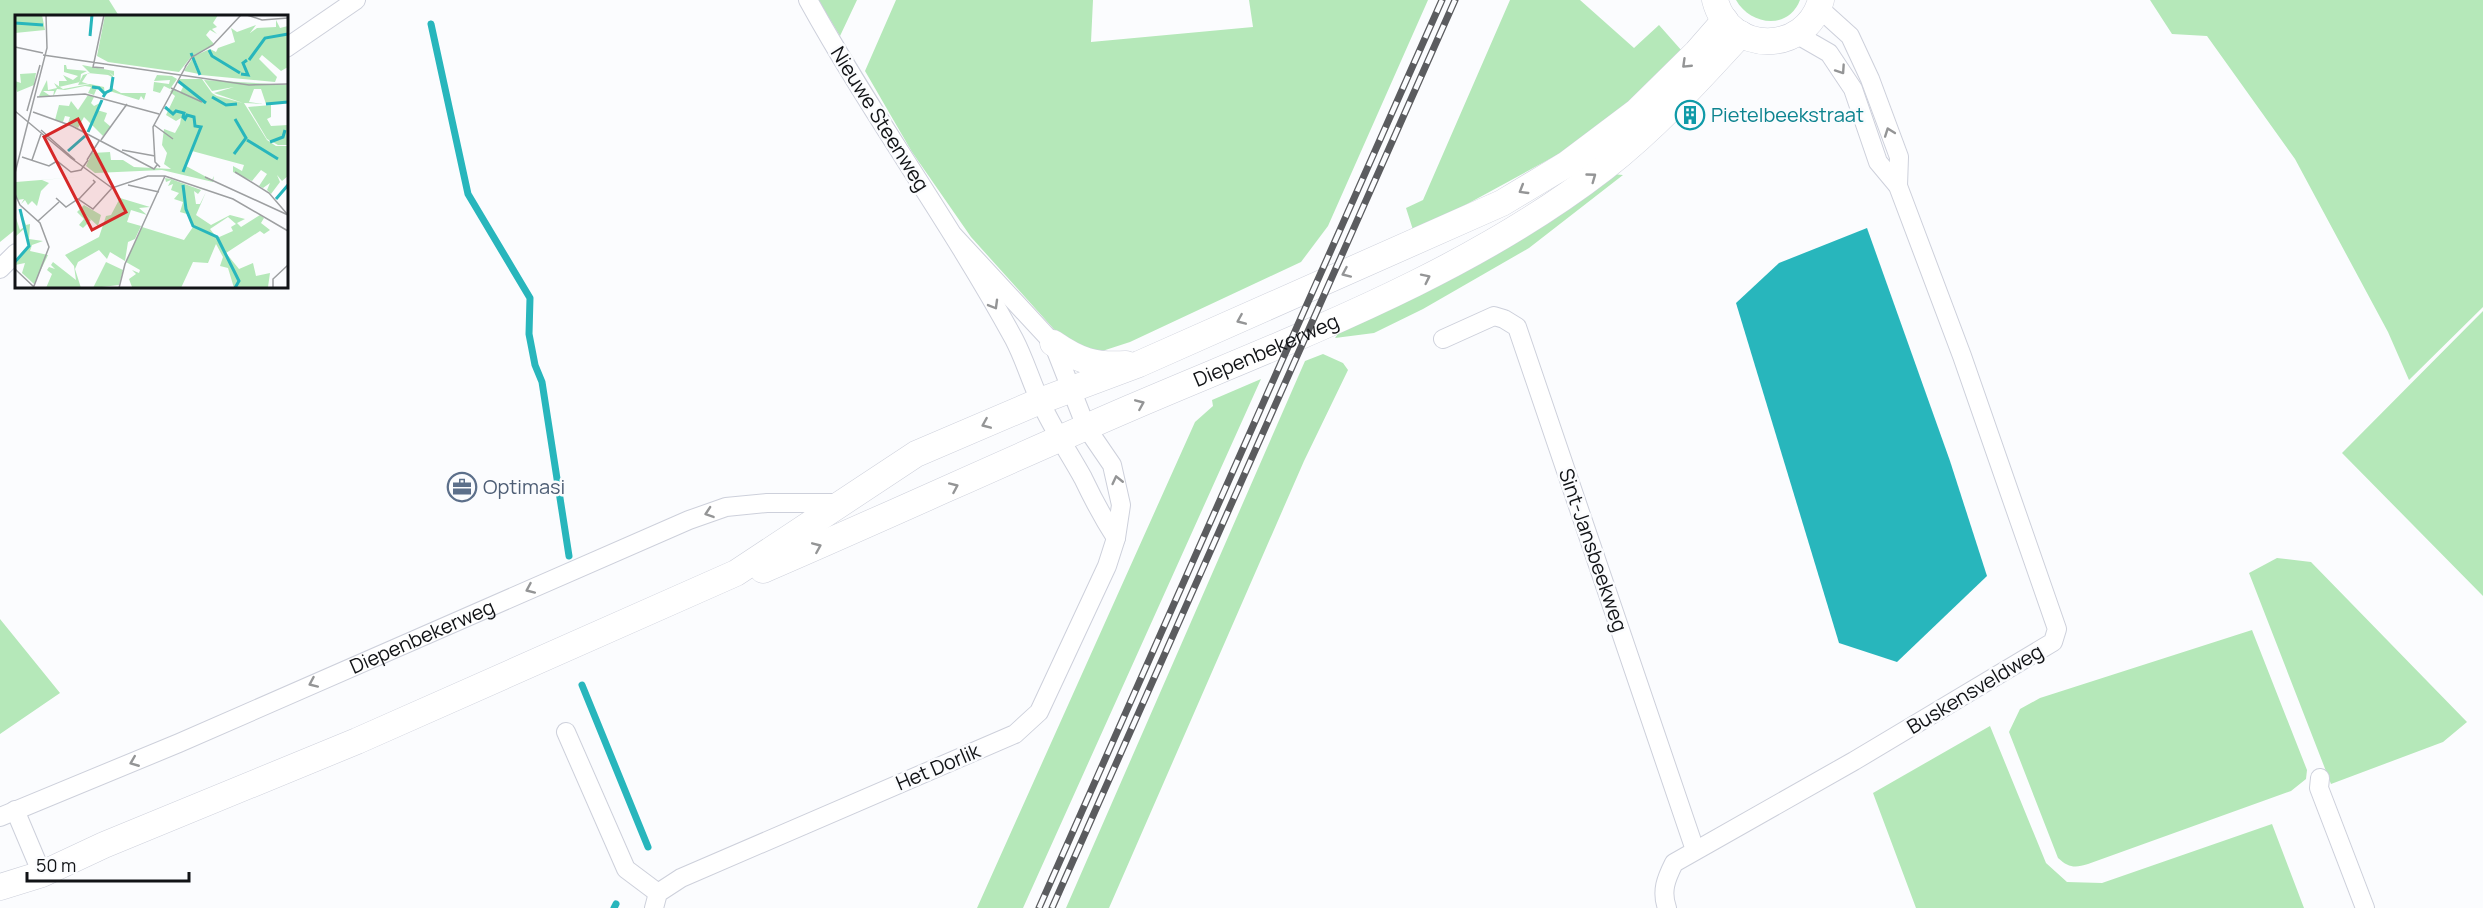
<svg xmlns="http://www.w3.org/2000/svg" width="2483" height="908" viewBox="0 0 2483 908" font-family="Manrope,sans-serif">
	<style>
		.green { fill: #b5e8b9 }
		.water { fill: #28b6bc }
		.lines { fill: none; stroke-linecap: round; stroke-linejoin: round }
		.stream { stroke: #28b6bc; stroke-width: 7 }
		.minor-casing { stroke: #cdd0db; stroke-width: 20 }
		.secondary-casing { stroke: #cdd0db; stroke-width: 27 }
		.minor { stroke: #fff; stroke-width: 18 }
		.secondary { stroke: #fff; stroke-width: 26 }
		.rail-casing { stroke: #5b5c5f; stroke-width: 7 }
		.rail { stroke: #fbfcfe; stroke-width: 4.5; stroke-dasharray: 14; stroke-linecap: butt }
		.oneway { stroke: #949596 }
		.labels { text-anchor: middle; stroke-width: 5; stroke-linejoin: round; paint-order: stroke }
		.culture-label { font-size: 20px; fill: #0d838f; stroke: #fbfcfe; text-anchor: start }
		.street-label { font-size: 20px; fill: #111316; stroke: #fbfcfe }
		.service-label { font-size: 20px; fill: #4e5e75; stroke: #fbfcfe; text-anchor: start }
		.inset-river { fill: none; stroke: #28b6bc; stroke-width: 3 }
		.inset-road { fill: none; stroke: #9d9fa1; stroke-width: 1.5 }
		.view { fill: #d62828; fill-opacity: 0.15; stroke: #d62828; stroke-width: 3 }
		.inset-edge { fill: none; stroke: #111316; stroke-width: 3 }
	</style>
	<rect width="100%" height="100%" fill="#fbfcfe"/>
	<path class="green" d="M0,0H109L119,16H16V229L0,242Z
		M818,0H857L840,36Z
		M896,0H1093L1091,42L1253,27L1249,0H1428L1328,226L1301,262L1130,342L1093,354L1060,336L971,237L912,152L865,71Z
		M1510,0H1580L1634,48L1659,25L1682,51L1642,91L1568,149L1414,233L1406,208L1423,200Z
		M1736,0H1800C1788,31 1750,25 1736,0Z
		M2150,0H2483V307L2409,380L2388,332L2295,159L2207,36L2172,34Z
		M1612,174L1623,175L1529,248L1423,309L1374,333L1335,338L1347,321Z
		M2483,311V596L2342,453Z
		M1323,354L1343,363L1348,370L1304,461L1109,908H1066L1305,361Z
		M1261,379L1023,908H977L1195,422L1213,406L1212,400Z
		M2277,558L2311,562L2467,722L2443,742L2331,784L2249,573Z
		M0,619L60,693L0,734Z
		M2252,630L2307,770L2306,779L2291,791L2088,864C2075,868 2069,868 2058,858L2009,732L2020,709L2040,698Z
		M1990,726L2046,863L2067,882L2102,883L2272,824L2304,908H1916L1873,793Z"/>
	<path class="water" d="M1867,228L1950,461L1987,576L1897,662L1839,643L1736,303L1779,263Z"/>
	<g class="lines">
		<path class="stream" d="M431,24L468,194L530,298L529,334L535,365L542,382L569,556
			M582,685L648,847
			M614,908L616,904"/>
		<g class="minor-casing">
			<g id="minor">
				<path d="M808,0C872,116 951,223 1014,339C1025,360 1031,382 1041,403C1053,429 1069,453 1083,478C1093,499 1103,518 1116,538"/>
				<path d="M1819,8L1850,36L1870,79L1899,157L1898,186"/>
				<path d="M286,48L356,0"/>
				<path d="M0,269L16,253"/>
				<path d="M1443,339L1494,316L1504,319L1517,327L1695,850"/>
				<path d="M566,732L626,869L658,893"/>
				<path d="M2320,778L2319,788L2365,908"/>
				<path d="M15,810L42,874"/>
				<path id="s1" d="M0,817L179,743L689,520L726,507L767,503H838"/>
				<path d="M654,908L658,893L681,878L1015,734L1039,712L1107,566L1116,538L1121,505L1112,465L1086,427L1053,343L954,236"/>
				<path d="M1667,908C1661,891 1666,879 1674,863L1854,761L2053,642L2057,629L1962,356L1898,186L1878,162L1853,89L1829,53L1796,34"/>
			</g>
		</g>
		<g class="secondary-casing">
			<g id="secondary">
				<path d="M1715,0C1729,55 1806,55 1821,0"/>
				<path d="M1053,343C1079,361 1094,366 1126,364"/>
				<path id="s2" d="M763,570C886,517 1007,461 1130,408C1293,338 1463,277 1604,168C1654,129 1698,81 1741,34"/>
				<path d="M0,887L42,874L104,845L357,741L736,573L916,454L1040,401L1139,364L1502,203L1567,164L1636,112L1697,52L1725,20"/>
			</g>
		</g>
		<use href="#minor" class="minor"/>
		<use href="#secondary" class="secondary"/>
		<g class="rail-casing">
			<path id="rail" d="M1039,908L1442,0
				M1052,908L1455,0"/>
		</g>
		<use href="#rail" class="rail"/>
	</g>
	<defs><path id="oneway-chevron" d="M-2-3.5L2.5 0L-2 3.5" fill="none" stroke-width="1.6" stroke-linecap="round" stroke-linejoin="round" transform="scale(1.5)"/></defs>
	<g class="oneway">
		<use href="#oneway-chevron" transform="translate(1686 64) rotate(136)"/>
		<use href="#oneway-chevron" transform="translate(1841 70) rotate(56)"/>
		<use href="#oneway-chevron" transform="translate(1889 132) rotate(-110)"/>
		<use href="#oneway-chevron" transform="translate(1592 177) rotate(-36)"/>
		<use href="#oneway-chevron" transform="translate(1523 190) rotate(149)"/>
		<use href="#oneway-chevron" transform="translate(1346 273) rotate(156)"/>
		<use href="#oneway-chevron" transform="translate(1426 278) rotate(-26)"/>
		<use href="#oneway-chevron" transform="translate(994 305) rotate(60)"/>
		<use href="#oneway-chevron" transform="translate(1241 320) rotate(157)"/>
		<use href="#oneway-chevron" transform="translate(1140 404) rotate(-23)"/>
		<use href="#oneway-chevron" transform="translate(986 424) rotate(157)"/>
		<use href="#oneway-chevron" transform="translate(1117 480) rotate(-103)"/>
		<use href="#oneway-chevron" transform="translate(954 487) rotate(-24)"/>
		<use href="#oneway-chevron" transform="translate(709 513) rotate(161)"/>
		<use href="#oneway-chevron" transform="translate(817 547) rotate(-23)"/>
		<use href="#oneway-chevron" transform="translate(530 589) rotate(156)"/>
		<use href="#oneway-chevron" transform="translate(313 683) rotate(156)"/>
		<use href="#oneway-chevron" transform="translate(134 762) rotate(158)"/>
	</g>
	<defs>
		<g id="building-ring" transform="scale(1.5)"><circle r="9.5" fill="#fbfcfe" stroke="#0f9aa8" stroke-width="1.5"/><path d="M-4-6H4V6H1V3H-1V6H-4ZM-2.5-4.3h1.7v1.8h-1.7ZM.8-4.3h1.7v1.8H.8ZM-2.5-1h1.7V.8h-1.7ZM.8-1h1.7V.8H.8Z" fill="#0f9aa8"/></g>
		<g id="office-ring" transform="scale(1.5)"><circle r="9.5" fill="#fbfcfe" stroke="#5c6f8a" stroke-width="1.5"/><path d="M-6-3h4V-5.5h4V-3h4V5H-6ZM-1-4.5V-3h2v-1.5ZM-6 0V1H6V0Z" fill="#5c6f8a"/></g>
	</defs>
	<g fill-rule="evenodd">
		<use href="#building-ring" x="1690" y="115"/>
		<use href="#office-ring" x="462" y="487"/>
	</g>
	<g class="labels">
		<g class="culture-label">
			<text x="1711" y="122">Pietelbeekstraat</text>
		</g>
		<g class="street-label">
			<text transform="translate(880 119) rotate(58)" y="7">Nieuwe Steenweg</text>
			<text dy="7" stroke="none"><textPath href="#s2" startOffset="549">Diepenbekerweg</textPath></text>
			<text transform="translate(1593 550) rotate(71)" y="7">Sint-Jansbeekweg</text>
			<text dy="7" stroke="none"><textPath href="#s1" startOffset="459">Diepenbekerweg</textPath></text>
			<text transform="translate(1975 689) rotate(-31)" y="7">Buskensveldweg</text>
			<text transform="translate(938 767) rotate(-23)" y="7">Het Dorlik</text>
		</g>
		<g class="service-label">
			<text x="483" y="494">Optimasi</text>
		</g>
	</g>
	<g transform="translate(15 15)">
		<rect width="273" height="273" fill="#fbfcfe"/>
		<path d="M0,0H27L30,15L0,18ZM90,0H203L198,8L202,12L197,14L202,19L195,15L191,20L199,29L176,42L164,57L93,47L82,41ZM261,5L265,13L273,11V52L266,56L247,40L244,44L262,62L260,67L186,60L180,44L184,59L169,56L179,41L195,34L201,37L203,33L220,27L216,13L222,17L241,10L235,18L242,13L261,12ZM49,50H51L52,54L72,56L66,59L65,67L44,72V66H52L48,60L58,65L63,61L49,57ZM67,50L99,56V61L94,57L98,61L97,73L106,78H131L129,85L126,81L124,85L91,75H96L97,62L93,60L73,58L67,67L73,69L63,70L68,60L75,58ZM31,55L33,75L42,73L39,68L48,74L75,69L89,72L90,81L82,73L79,80L73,78L76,72L70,71L50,75L42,74L38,82L39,76H28L37,82L24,81L32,65ZM21,58L19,70L2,77L0,66L6,68L5,59ZM142,60L157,61L162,64L155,74L149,71L145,78L138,76L139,67L154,69L155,65L139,66ZM165,64H187L197,78L202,81L228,88L199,78L219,72L197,76L189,65L273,70V88L251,89L246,74H239L234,87L249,89L229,88L252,125L261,131H273V161L267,166L262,160L265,167L256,179L252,175L255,168L248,173L244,171L252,159L246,155L237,166L218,157V151L227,156L229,150L177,136L171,151L197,165L199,161L198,167L147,155L80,158L71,151L77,138L95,137L96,145H108L119,152L156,154L149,149L152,138L147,130L149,114L160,118L165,109L166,103L161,106L151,100L160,81L155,77L157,74L165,78L169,70L162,66ZM73,80L79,82L76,88L79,91L85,88L82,95L92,98L89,106L96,112L88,121L69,102L63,113L53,108L55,102L50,101L48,107L40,105L44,90L54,91L56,86L63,95ZM256,90V102L252,104L256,111L273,110V130H263L252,124L233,92ZM75,161L27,165L34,168L26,176L22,191L17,186L13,190L10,185L6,189L9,184L2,185L0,179L1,167ZM150,163L156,164L186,175L183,179L179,176L181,189H185L191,177L181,200L196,210L215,200L230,204L222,208L226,212L245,200L249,203L246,208L255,215L249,219L245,216L211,238L224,254L238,248L241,261L255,258L253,272L219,273L213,253L205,251L208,242L201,229L193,248L178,247L166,273L117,272L114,264L121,259L117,255L124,258L125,255L111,247L127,212L169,225L178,212L172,199L165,197L168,187L159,184L164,178L156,175L158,169L153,171L156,165L151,167ZM213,202L221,209L216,212L218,216L202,223L195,214ZM105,183L135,192L124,193L132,200L116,195L112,207L126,211L120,224L113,227L110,246L95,237L92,244L84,235L63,247L60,254L66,273H31L37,259L32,255L34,252L40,254L36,250L38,247L61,265L59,251L50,240L84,222L91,201L96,200ZM69,190L86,200L83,211L70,199L76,205L68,213L64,210L69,204L62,197ZM5,194L11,210L15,209L14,224L28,226L17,230L15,236L33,240L19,269L7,258L10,248L0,250L13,231L10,213L0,222V200L5,215L9,212ZM91,247L108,255L104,270L78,273Z" fill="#b5e8b9" fill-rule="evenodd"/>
		<path class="inset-river" d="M0,8L28,10M75,21L77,0M194,35L197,41L225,58M176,38L185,60M234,45L250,23L273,19M226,59L233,60L228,48L232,45M163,66L191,88M77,72L84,73L90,79L88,82M90,78L96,75L98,62M197,82L211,90L222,89M251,89L273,87M150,92L158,99L161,96L169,98L168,102L170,104L172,100L179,102L180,111L186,112L168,157M73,117L87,85M232,125L263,144M255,127L268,122L270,115M53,136L70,121M219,139L231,123L220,104M168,170L171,194L178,211L202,222L224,266L220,273M261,184L273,170M0,247L14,231L5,194"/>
		<path class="inset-road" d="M232,0L247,5L273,3M0,32L28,38M28,40L234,70L273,69M170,52L177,42L198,30L226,0M89,53L78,52L89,0M156,73L187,87M22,82L70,79L144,99M0,96L56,143M12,96L25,50M18,97L57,111L139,154L142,150M139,110L158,124M26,115L60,145M86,125L112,89M107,135L140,141M7,142L34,151L42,146L56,157L66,155L73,145M56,143L97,173L133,161H150L218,184L273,216M17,145L26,119M72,145L84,126M145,152L140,147L138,112L171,51M220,157L254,178L273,200M0,158L32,33L31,0M190,162L273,200M113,170L144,177M0,179L5,190L25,208L34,232L19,271M41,183L51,192L63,184L78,194L97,173M64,184L80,167L78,165M23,206L44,187M0,254L20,273M104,273L110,249L150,161M258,273V264L273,250"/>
		<path class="view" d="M63,104L111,197L77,215L29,122Z"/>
		<rect width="273" height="273" class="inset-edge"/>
	</g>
	<path d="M27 872v9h162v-9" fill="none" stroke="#111316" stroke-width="3"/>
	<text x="36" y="872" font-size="18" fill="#111316" stroke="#fbfcfe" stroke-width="4.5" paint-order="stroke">50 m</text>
</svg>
